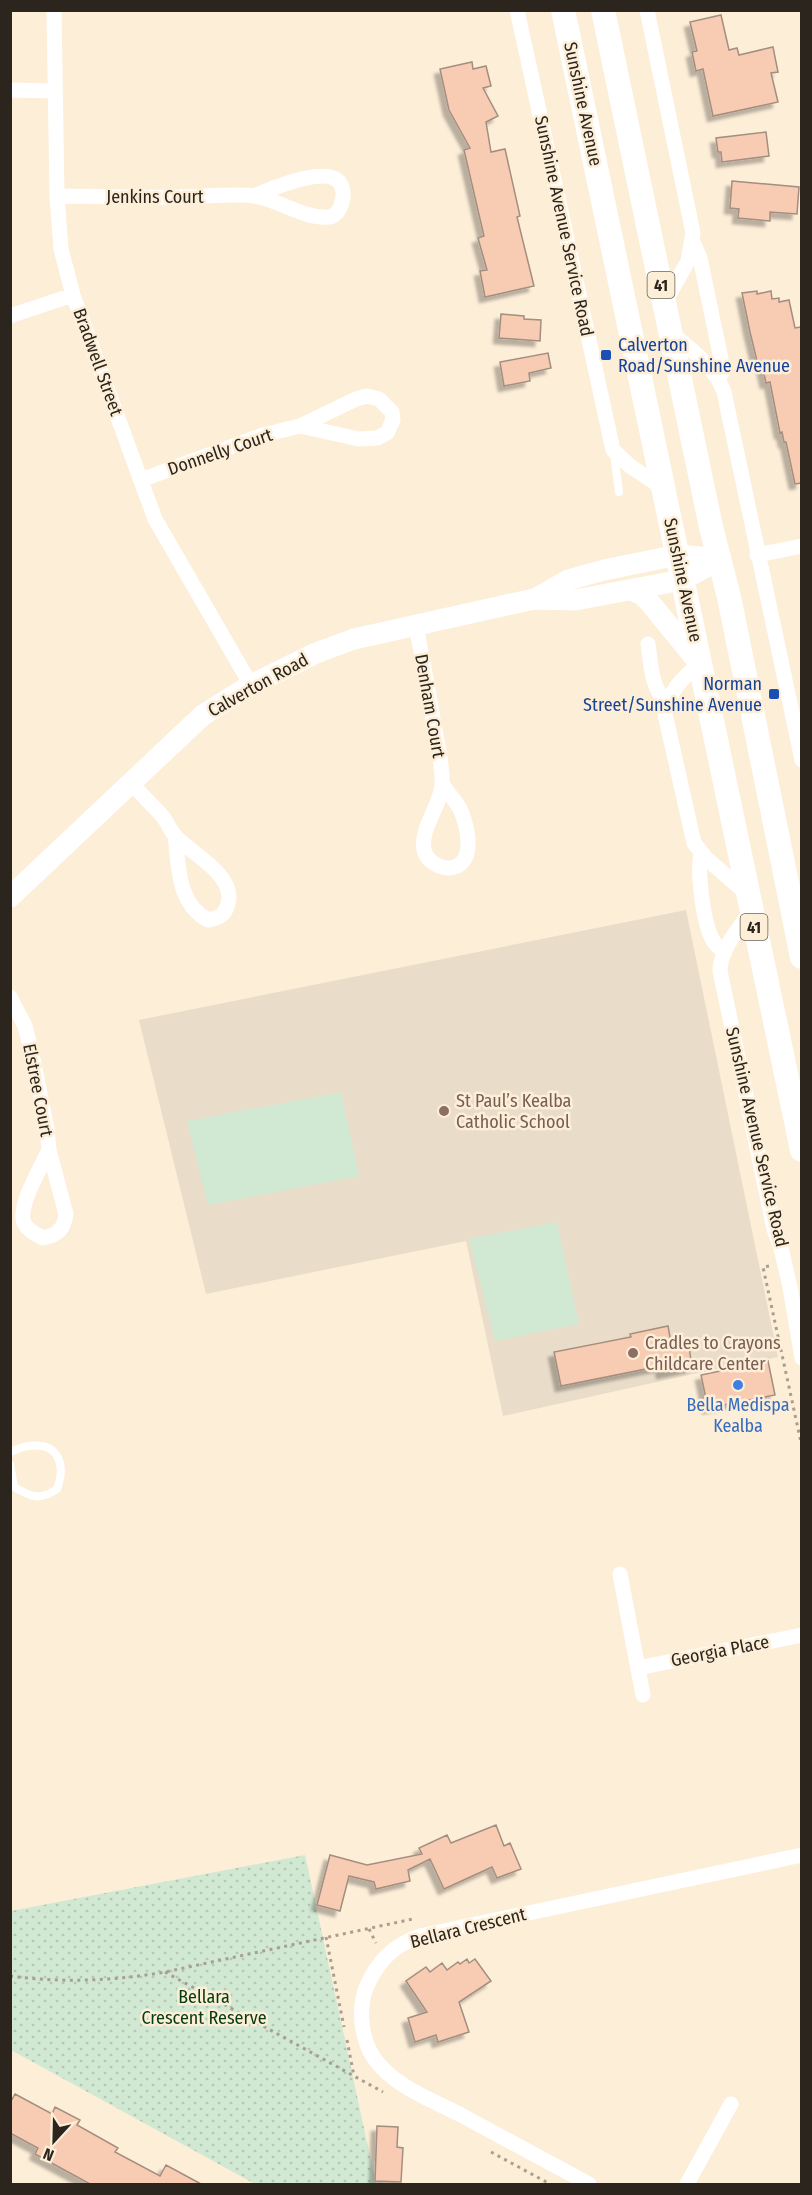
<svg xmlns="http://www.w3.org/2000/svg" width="812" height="2195" viewBox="0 0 812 2195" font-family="'Fira Sans Condensed',sans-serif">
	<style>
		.education { fill: #e9ddca }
		.park { fill: url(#park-dots) }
		.pitch { fill: #d1e8d2 }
		.building { fill: #f7ccb2; stroke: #a48e80; stroke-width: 1.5; filter: url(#shadow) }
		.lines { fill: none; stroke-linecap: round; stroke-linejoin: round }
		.path { stroke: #aa9e8e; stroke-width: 3; stroke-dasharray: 3 4.5; stroke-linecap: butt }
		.lane { stroke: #fff; stroke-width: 8 }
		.street { stroke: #fff; stroke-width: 15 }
		.secondary { stroke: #fff; stroke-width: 21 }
		.primary { stroke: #fff; stroke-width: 24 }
		.transit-dot { fill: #1a4fb4; stroke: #fdeed8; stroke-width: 2 }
		.education-dot { fill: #8d6e63; stroke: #fdeed8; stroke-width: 2 }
		.shop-dot { fill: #3f7fe0; stroke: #fdeed8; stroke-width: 2 }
		.labels { text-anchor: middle; stroke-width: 5; stroke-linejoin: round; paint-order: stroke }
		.shield { fill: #fdeed8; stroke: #6a6155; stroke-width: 1.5 }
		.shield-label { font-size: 16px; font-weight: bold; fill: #2b251d }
		.street-label { font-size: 18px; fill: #2b251d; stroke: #fdeed8 }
		.transit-label { font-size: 18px; fill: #164399; stroke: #fdeed8; text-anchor: start }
		.education-label { font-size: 18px; fill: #785e54; stroke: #fdeed8; text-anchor: start }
		.shop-label { font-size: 18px; fill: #366cbe; stroke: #fdeed8 }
		.park-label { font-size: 18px; fill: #043b10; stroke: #fdeed8 }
	</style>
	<defs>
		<pattern id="park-dots" width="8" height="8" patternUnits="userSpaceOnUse" patternTransform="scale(1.5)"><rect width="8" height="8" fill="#d1e8d2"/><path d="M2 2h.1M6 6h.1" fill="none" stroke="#b4c7b4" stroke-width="1.8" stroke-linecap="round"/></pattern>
		<filter id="shadow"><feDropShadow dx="-5.5" dy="5.5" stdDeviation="1.5" flood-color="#0004"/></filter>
	</defs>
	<rect width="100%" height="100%" fill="#fdeed8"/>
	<path class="education" d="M686,910L778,1357L684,1376L503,1416L466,1241L206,1294L139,1020Z"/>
	<path class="park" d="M305,1855L376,2184H255L11,2050V1911Z"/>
	<path class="pitch" d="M341,1092L359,1176L208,1205L187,1121Z
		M557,1222L579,1324L495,1341L469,1239Z"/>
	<path class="building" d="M721,15L729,50L737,48L739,55L773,47L778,72L771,73L778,102L713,116L703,69L696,71L692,52L697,51L690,22Z
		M472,62L473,69L486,66L491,86L483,88L498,116L486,122L491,152L505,149L520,216L517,217L534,286L485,297L480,271L487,270L478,238L484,236L464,150L470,148L449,110L440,69Z
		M766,132L769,156L722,162L721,152H718L716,138Z
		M732,181L799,187L797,214L770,212V221L738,218L739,209L730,208Z
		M757,291V294L771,291L772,299L779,298V302L789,300L795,328L801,327V483L795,484L786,442H784L782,432L780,433L770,382L766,383L761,361H757L750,332L742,293Z
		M501,314L524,316V319L541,320L540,341L499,338Z
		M548,353L551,368L529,373L530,381L504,386L500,362Z
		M668,1326L671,1343L688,1340L692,1367L662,1373L661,1366L561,1386L554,1352L631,1337L630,1334Z
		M768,1361L775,1395L708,1408L701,1375Z
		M496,1825L504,1846L510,1843L521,1869L497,1878L492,1867L444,1889L430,1859L408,1870L410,1881L376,1889L374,1882L349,1876L340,1911L317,1905L330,1855L367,1865L422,1854L419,1848L447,1835L451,1843Z
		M467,1959L469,1963L475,1959L491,1981L459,2002L469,2032L438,2042L436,2035L415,2042L408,2018L427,2012L406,1981L426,1967L430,1972L442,1963L447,1970L458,1962L460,1964Z
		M15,2094L52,2114L55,2107L80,2120L77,2125L118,2148L115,2152L160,2176L166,2165L201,2184H90L35,2154L38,2148L10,2133V2103Z
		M377,2126L398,2127L397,2147L403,2148L401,2182L375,2181Z"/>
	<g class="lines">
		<path class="path" d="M769,1266L763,1267L802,1447
			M369,1929L376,1943
			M326,1937L344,2027
			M165,1972L383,2092
			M10,1976C63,1983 113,1981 165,1972L413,1919
			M347,2040L354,2076
			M491,2152L550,2184"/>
		<path class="lane" d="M614,454L619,492
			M10,1452C16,1450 23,1446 29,1446C59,1442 66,1465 57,1489C40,1501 31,1497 14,1487L10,1464"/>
		<path class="street" d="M54,10L57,196L61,249L73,295L155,519L251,685
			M517,10L613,450L630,466L663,488
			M647,10L693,233L688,261L665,302
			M10,90L55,91
			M57,196C98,196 139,198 181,197C202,197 235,193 254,196C277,199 306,220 329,217C341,215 345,197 342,187C334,161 271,189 254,196
			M693,242L700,258L722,364L723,371L718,379
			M10,316L73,295
			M671,333C691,349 715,367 724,392L802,760
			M141,480L263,435L300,426L356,399L367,396L379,399L392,412L393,420L387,433L377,438L359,439L300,426
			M757,555L802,546
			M416,626C423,660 429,695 435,730C438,747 443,767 442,784C441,806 420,827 424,850C427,863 445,872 457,866C475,857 467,826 461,811C457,802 448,793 443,785
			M648,644C651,664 651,689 667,702
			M700,664C682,678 669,691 665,714L694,843L706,858L747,894
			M131,782C141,795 153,805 163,817C168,823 170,831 176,837C192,854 236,875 228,904C225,915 219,918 208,920C177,903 179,867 175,836
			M701,852C697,873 703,925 714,942C717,947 721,949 725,952
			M751,911C739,929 720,949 720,971L774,1229L781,1248L790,1287L802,1358
			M10,997L25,1026L32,1054L47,1129L49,1150L66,1214C64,1229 58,1235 43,1238C36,1234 28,1231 24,1223C17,1206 42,1166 49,1150
			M620,1574L643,1695
			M638,1668L802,1635
			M589,2184C546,2161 504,2138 461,2115C432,2100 393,2086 374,2058C361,2039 358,2009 366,1988C377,1962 393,1945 420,1936L802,1855
			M687,2184L731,2104"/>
		<path class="secondary" d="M631,590L643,595L651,604L700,664
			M535,599L568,580L604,570L678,555L721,559
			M10,897L203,715L251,685L316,653L354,639L534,599L575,600L682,580L721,559"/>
		<path class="primary" d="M563,10L802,1150
			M603,10L711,527L729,597L802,957"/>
	</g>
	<g class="transit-dot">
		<rect x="600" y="349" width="12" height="12" rx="3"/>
		<rect x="768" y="688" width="12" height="12" rx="3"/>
	</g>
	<g class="education-dot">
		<circle cx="444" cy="1111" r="6"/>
		<circle cx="633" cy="1353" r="6"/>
	</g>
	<circle class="shop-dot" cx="738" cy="1385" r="6"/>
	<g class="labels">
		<g class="shield">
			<rect x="647.5" y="272" width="27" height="26" rx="4.5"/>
			<rect x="740.5" y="914" width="27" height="26" rx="4.5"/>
		</g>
		<g class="shield-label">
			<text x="661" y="291">41</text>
			<text x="754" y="933">41</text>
		</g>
		<g class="street-label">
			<text transform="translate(583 104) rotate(78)" y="6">Sunshine Avenue</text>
			<text x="155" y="203">Jenkins Court</text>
			<text transform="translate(564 226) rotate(78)" y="6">Sunshine Avenue Service Road</text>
			<text transform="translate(98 362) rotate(70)" y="6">Bradwell Street</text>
			<text transform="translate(220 452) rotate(-19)" y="6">Donnelly Court</text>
			<text transform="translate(683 580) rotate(78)" y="6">Sunshine Avenue</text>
			<text transform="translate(258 685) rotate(-29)" y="6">Calverton Road</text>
			<text transform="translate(430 706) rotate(80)" y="6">Denham Court</text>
			<text transform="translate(38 1090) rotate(79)" y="6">Elstree Court</text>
			<text transform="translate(757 1137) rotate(77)" y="6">Sunshine Avenue Service Road</text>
			<text transform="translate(720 1651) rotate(-11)" y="6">Georgia Place</text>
			<text transform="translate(468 1928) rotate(-14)" y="6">Bellara Crescent</text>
		</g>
		<g class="transit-label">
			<text x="618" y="351">Calverton<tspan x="618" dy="21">Road/Sunshine Avenue</tspan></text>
			<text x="762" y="690" text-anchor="end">Norman<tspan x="762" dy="21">Street/Sunshine Avenue</tspan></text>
		</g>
		<g class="education-label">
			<text x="456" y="1107">St Paul’s Kealba<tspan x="456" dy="21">Catholic School</tspan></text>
			<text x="645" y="1349">Cradles to Crayons<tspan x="645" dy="21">Childcare Center</tspan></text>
		</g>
		<g class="shop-label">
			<text x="738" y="1411">Bella Medispa<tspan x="738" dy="21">Kealba</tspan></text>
		</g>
		<g class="park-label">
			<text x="204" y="2003">Bellara<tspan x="204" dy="21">Crescent Reserve</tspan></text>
		</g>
	</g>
	<rect width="812" height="2195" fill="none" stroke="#2b251d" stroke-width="24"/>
	<g transform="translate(54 2141) rotate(202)" stroke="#fdeed8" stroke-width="4.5" paint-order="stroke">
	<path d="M0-4.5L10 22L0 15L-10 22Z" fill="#2b251d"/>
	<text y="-9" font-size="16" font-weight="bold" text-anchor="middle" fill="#2b251d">N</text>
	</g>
</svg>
